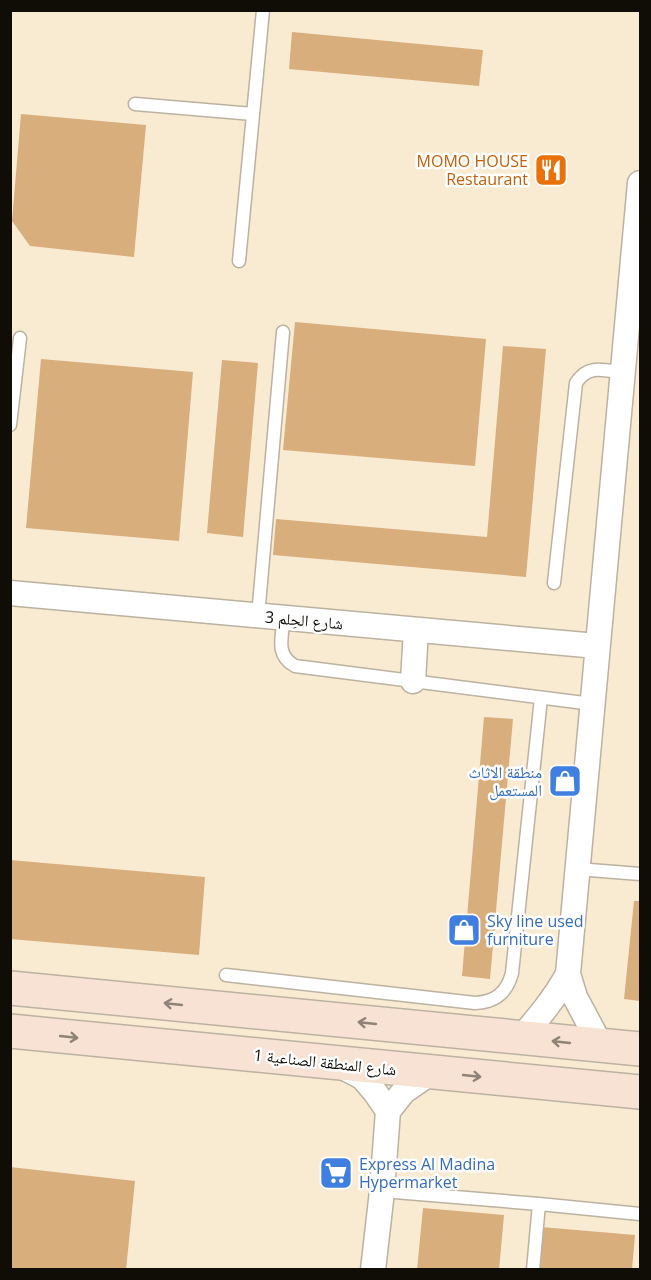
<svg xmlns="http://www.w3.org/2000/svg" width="651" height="1280" viewBox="0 0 651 1280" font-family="'Open Sans','Noto Naskh Arabic',sans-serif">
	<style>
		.built { fill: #f9ead2 }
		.building { fill: #d9ae7d }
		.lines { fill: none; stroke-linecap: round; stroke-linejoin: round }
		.lane-casing { stroke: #bcb2a1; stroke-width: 15 }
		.street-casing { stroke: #bcb2a1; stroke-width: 27 }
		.secondary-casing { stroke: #bcb2a1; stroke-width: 36 }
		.lane { stroke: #fff; stroke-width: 12 }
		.street { stroke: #fff; stroke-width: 24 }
		.secondary { stroke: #f7e2d3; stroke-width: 33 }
		.oneway { stroke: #8f8277 }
		.labels { text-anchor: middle; stroke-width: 5; stroke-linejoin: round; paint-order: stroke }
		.food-label { font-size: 16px; fill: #c56008; stroke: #fff; text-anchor: end }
		.street-label { font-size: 16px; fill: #100d07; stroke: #fff }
		.shop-label { font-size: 16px; fill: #366cbe; stroke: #fff; text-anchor: start }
	</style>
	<rect width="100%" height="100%" fill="#fff6e8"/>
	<path class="built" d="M10,11H640V1269H11Z"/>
	<path class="building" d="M292,32L483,50L479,86L289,69Z
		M21,114L146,125L134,257L30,246L12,221Z
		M295,322L486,339L475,466L283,450Z
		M503,346L546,349L526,577L273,555L276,519L487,537Z
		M41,359L193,372L179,541L26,528Z
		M222,360L258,363L243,537L207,533Z
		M484,717L513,719L490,979L462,976Z
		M10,860L205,877L199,955L10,939Z
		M634,901H640V1001L624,999Z
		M10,1167L135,1181L126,1270H10Z
		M423,1208L504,1215L499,1270H417Z
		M541,1227L635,1235L632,1270H538Z"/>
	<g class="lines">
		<g class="lane-casing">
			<path id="lane" d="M135,104L253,114
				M239,261L263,10
				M10,425L20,338
				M554,583L576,383C588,364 603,370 623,373
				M258,616L283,332
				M284,618C282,637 275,655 295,666L592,704
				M577,869L640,874
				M226,975L475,1003C495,1002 507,993 512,973L541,698
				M382,1191L539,1204L640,1214
				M533,1270L539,1204"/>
		</g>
		<g class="street-casing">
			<path id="street" d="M10,593L597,646
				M413,681L416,630
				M568,974L575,997L601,1046
				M521,1038C539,1017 555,998 568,974L640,183
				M341,1066L362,1077L375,1092L388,1111
				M373,1270L382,1191L388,1111L404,1091L432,1072"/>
		</g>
		<g class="secondary-casing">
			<path id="secondary" d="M10,988L640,1049
				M10,1031L640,1092"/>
		</g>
		<use href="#lane" class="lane"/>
		<use href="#street" class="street"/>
		<use href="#secondary" class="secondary"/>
	</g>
	<defs><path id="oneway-shaft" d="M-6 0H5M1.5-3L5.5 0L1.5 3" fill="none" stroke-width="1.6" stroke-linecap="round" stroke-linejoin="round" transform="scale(1.5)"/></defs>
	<g class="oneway">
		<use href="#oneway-shaft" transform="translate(173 1004) rotate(-174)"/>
		<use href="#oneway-shaft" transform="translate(367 1023) rotate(-174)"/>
		<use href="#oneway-shaft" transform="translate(69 1037) rotate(6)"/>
		<use href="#oneway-shaft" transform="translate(561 1042) rotate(-174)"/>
		<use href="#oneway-shaft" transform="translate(472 1076) rotate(6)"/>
	</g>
	<defs>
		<g id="restaurant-square" transform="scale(1.725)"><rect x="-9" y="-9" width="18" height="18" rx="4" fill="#e8710a" stroke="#fff"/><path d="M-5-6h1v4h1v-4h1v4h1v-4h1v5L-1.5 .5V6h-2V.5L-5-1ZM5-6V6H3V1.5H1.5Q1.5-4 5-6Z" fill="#fff"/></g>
		<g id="shop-square" transform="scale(1.725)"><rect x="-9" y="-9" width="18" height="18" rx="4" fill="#3f7fe0" stroke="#fff"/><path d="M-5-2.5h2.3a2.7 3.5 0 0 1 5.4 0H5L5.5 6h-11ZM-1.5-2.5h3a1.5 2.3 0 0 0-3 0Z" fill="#fff"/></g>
		<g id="supermarket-square" transform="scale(1.725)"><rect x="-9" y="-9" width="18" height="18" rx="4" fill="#3f7fe0" stroke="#fff"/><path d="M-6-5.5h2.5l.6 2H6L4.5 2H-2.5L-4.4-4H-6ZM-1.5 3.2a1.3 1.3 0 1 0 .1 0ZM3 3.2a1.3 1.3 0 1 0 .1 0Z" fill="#fff"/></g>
	</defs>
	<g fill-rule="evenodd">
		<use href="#restaurant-square" x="551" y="170"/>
		<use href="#shop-square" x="565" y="781"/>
		<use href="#shop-square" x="464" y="930"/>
		<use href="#supermarket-square" x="336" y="1173"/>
	</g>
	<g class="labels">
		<g class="food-label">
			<text x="528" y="167">MOMO HOUSE<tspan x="528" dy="18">Restaurant</tspan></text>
		</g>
		<g class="street-label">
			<text transform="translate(304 620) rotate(5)" y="6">شارع الحِلم 3</text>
			<text transform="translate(325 1062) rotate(6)" y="6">شارع المنطقة الصناعية 1</text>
		</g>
		<g class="shop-label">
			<text x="542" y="778" text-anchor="end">منطقة الاثاث<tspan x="542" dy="18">المستعمل</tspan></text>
			<text x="487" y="927">Sky line used<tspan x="487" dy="18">furniture</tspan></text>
			<text x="359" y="1170">Express Al Madina<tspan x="359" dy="18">Hypermarket</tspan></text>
		</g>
	</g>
	<rect width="651" height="1280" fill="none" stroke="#100d07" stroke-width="24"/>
</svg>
